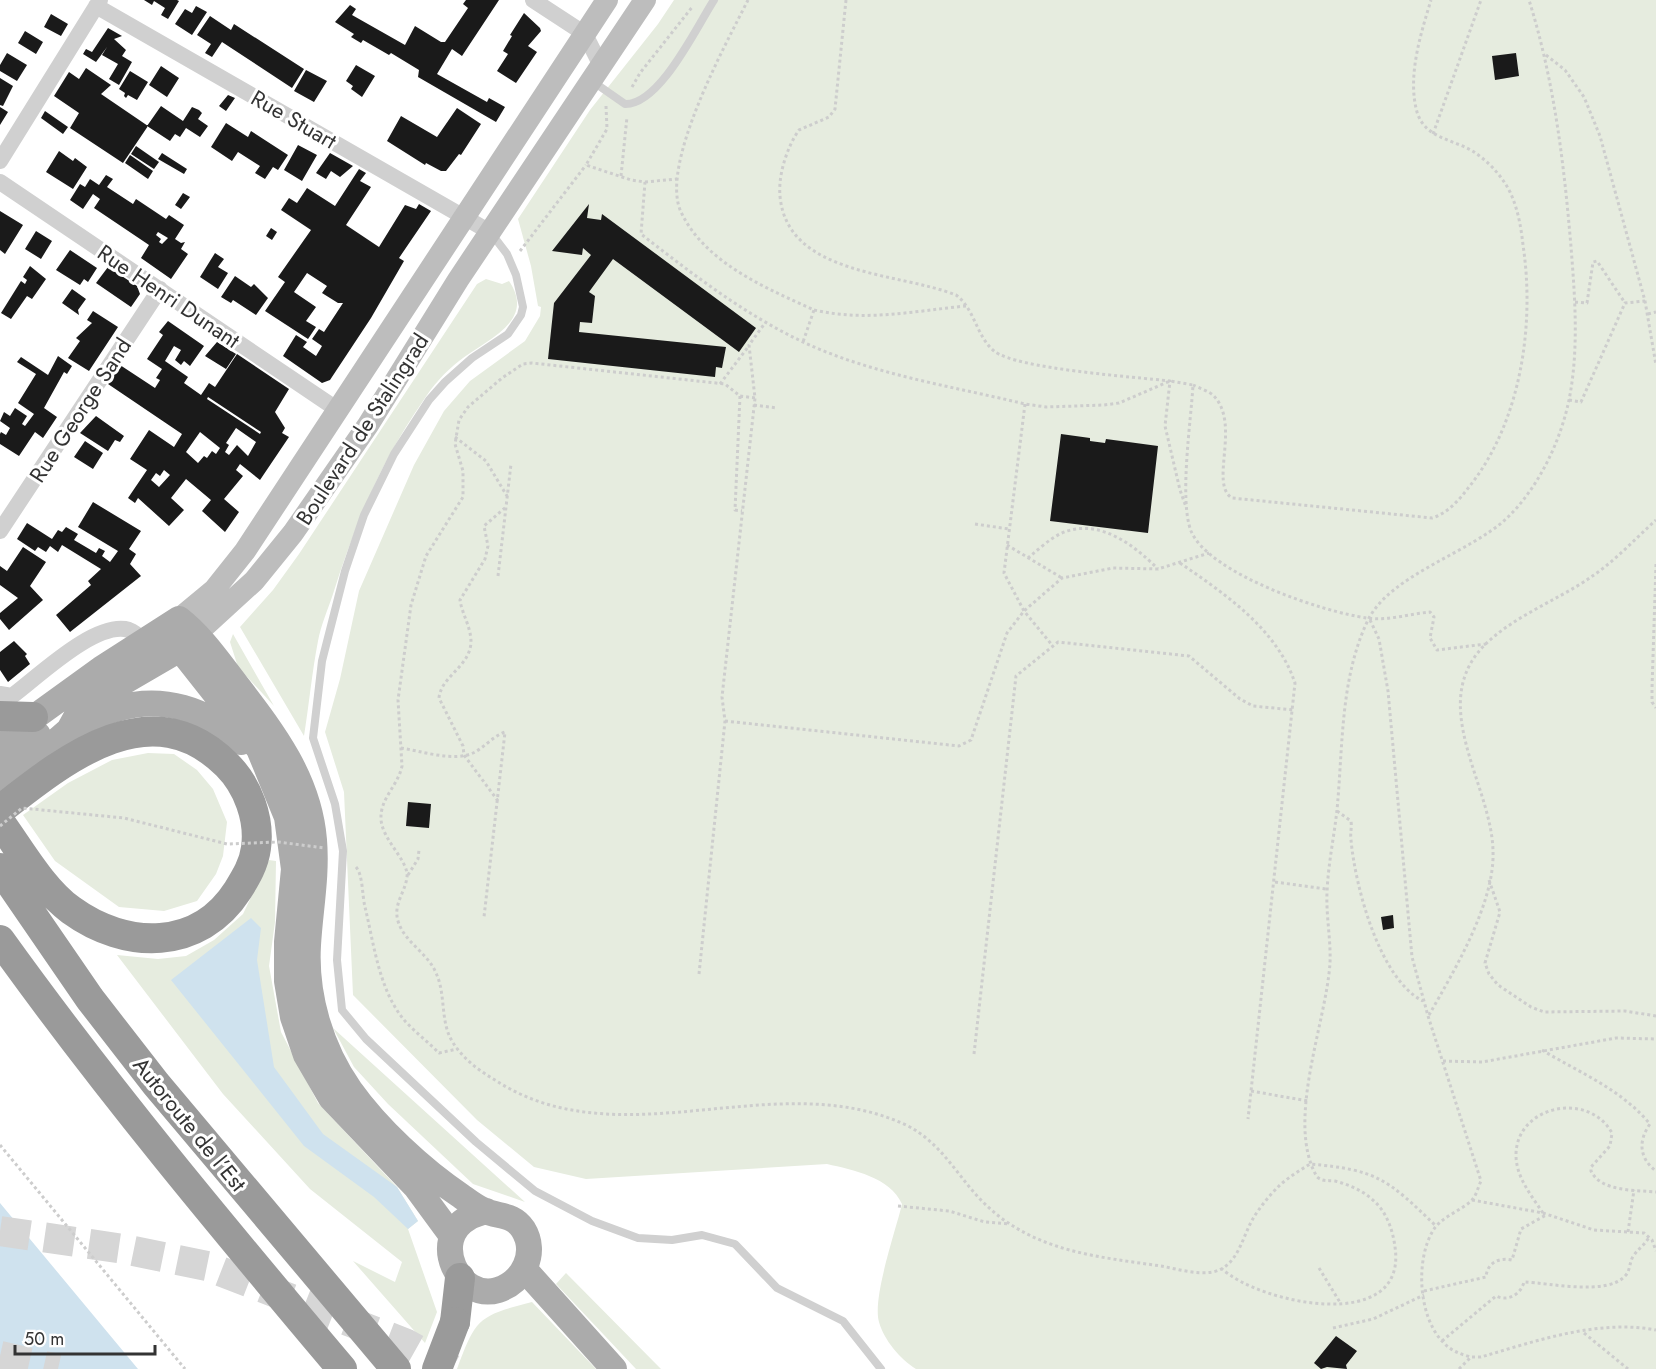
<svg xmlns="http://www.w3.org/2000/svg" width="1656" height="1369" viewBox="0 0 1656 1369" font-family="Jost,sans-serif">
	<style>
		.green { fill: #e6ecdf }
		.water { fill: #cfe2ee }
		.building { fill: #1a1a1a; fill-rule: evenodd }
		.lines { fill: none; stroke-linecap: round; stroke-linejoin: round }
		.highway-tunnel { stroke: #d6d6d6; stroke-width: 30; stroke-dasharray: 30 15; stroke-linecap: butt }
		.path { stroke: #cdcdcd; stroke-width: 3; stroke-dasharray: 3 3; stroke-linecap: butt }
		.lane { stroke: #d0d0d0; stroke-width: 8 }
		.street { stroke: #d0d0d0; stroke-width: 16 }
		.secondary { stroke: #bdbdbd; stroke-width: 22 }
		.primary { stroke: #ababab; stroke-width: 26 }
		.highway { stroke: #9a9a9a; stroke-width: 30 }
		.path-bridge { stroke: #cdcdcd; stroke-width: 3; stroke-dasharray: 3 3; stroke-linecap: butt }
		.highway-bridge { stroke: #9a9a9a; stroke-width: 30 }
		.labels { text-anchor: middle; stroke-width: 6; stroke-linejoin: round; paint-order: stroke }
		.street-label { font-size: 22px; fill: #333; stroke: #fff }
	</style>
	<rect width="100%" height="100%" fill="#fff"/>
	<path class="green" d="M674,0H1656V1369H916C900,1359 884,1340 879,1322C872,1298 896,1230 902,1204C890,1177 853,1170 827,1164L586,1179L534,1167L477,1120L353,995L344,792L325,732L340,679L359,591L414,465L444,411L470,381L525,341L540,316L541,307L538,306L531,266L518,219L590,110L658,24Z
		M486,279L502,284L509,281C537,322 485,340 459,361C445,372 433,385 423,401C381,461 355,524 333,594C328,609 321,625 318,641C312,672 309,705 304,736L240,627L273,590L299,554L477,284Z
		M233,634L274,706L238,667L230,642Z
		M148,753L174,754L197,770L213,789L227,822L223,856L216,874L197,901L164,911L119,907L55,861L23,815L68,783L112,760Z
		M269,860L276,861L275,922L269,966L281,1032L318,1103L397,1187L418,1221L408,1229L437,1312L425,1343L353,1261L395,1282L402,1262L310,1189L223,1094L117,955L158,959L186,956L214,940L243,914Z
		M333,1028L525,1202L473,1184L388,1104L354,1067Z
		M566,1273L661,1369H636L556,1284Z
		M532,1302L596,1369H457C476,1318 478,1316 532,1302Z"/>
	<path class="water" d="M251,918L261,928L257,960L274,1067L323,1134L397,1187L418,1221L408,1229L374,1197L304,1146L171,980Z
		M0,1203L138,1369H0Z"/>
	<path class="building" d="M144,0H177L179,1L168,19L161,15L165,8L154,1L152,5Z
		M466,0H499L462,56L452,49L437,74L487,102L489,98L505,107L496,122L418,77L419,70L391,53L389,55L363,40L361,43L351,37L354,34L335,22L350,5L356,9L352,15L405,45L415,26L441,42H445L468,8L463,4Z
		M196,6L207,12L192,35L175,24L185,9L192,13Z
		M524,13L540,28L541,31L528,46L537,52L516,83L497,71L508,54L503,51L512,36L510,35Z
		M51,14L68,24L61,36L44,27Z
		M210,16L231,30L234,24L304,69L292,88L222,42L212,57L205,53L211,44L197,35Z
		M108,28L122,36L114,39L126,50L122,56L132,62L119,85L109,79L118,64L102,55L107,47L96,62L83,54L86,49L92,52Z
		M25,31L43,42L36,54L18,43Z
		M7,53L27,65L17,81L0,71V65Z
		M1516,53L1519,76L1495,80L1492,56Z
		M356,65L375,76L362,97L351,89L353,86L346,81Z
		M161,66L179,78L167,97L149,85Z
		M86,68L111,85L101,94L148,126L123,163L70,128L79,113L54,96L69,72L79,79Z
		M306,70L327,81L314,102L294,91Z
		M130,71L148,82L137,100L128,95L126,98L124,96L125,93L119,89Z
		M0,78L13,86L3,106L0,105Z
		M228,95L235,98L226,111L219,106Z
		M161,106L183,121L192,107L199,110L202,113L198,119L208,126L200,137L186,128L180,137L175,134L170,141L147,126Z
		M0,107L8,112L0,125Z
		M457,108L481,124L461,155L459,154L446,171H441L426,163L425,165L387,141L401,116L437,137Z
		M45,111L68,127L63,134L41,118Z
		M226,123L248,137L251,131L288,155L278,170L273,167L265,179L255,173L260,166L238,152L232,161L211,147Z
		M298,145L317,155L302,181L284,170Z
		M136,146L159,162L154,169L131,154Z
		M59,151L73,161L75,158L87,167L73,189L46,172Z
		M162,153L187,169L184,174L158,159Z
		M330,153L353,166L340,177L331,171L326,179L316,173Z
		M130,155L153,171L148,179L125,163Z
		M359,169L366,173L360,181L371,187L346,225L379,247L405,205L416,209L419,204L431,211L399,258L404,261L371,318L330,380L322,383L283,356L296,335L307,342L303,347L316,356L322,346L312,339L319,329L324,332L343,303H338L322,293L327,286L307,273L294,292L316,307L306,321L316,327L308,339L265,311L285,282L278,277L311,230L281,210L289,198L297,203L307,188L335,206Z
		M106,175L113,179L107,187L133,204L136,199L166,219L169,215L184,225L175,239L181,243L185,242L181,249L188,254L171,279L141,258L149,245L94,208L100,199L93,194L83,209L70,200L80,184L85,187L90,179L99,185ZM158,232L168,238L162,244L159,242L161,239L156,235Z
		M183,193L190,197L181,209L175,205Z
		M589,204L587,218L601,220L602,214L756,328L739,352L613,259L589,292L595,296L592,323L580,322L579,332L726,347L722,368L716,367L715,377L548,359L554,303L591,255L583,248L582,255L552,251Z
		M0,211L23,225L5,254L0,250Z
		M271,228L277,232L272,240L266,236Z
		M36,231L52,241L41,259L25,249Z
		M70,250L97,268L88,282L84,279L80,285L56,270Z
		M215,253L224,259L218,267L228,273L218,289L200,277Z
		M30,266L46,279L32,299L27,296L11,319L1,313L21,281L25,284L27,280L23,277Z
		M108,267L137,286L140,294L131,307L96,283Z
		M235,276L251,287L254,284L268,298L256,315L233,300L231,303L221,297Z
		M72,289L86,299L78,310L79,315L62,303Z
		M93,311L118,327L89,371L68,358L80,341L76,338L92,323L87,320Z
		M168,321L204,346L190,366L184,361L181,365L175,360L181,350L174,346L165,361L188,377L184,383L201,395L209,383L215,387L237,354L289,389L275,412L285,428L282,433L289,437L260,480L240,464L236,470L243,476L224,499L239,512L225,532L202,511L211,500L186,479L171,498L184,510L169,526L138,498L135,503L128,498L147,470L130,459L149,430L174,447L182,434L108,384L120,365L155,388L160,380L156,378L162,369L147,359L163,335L159,332ZM208,397L261,432L260,434L207,399ZM236,428L256,442L248,456L237,445L229,455L225,452L229,445L226,443ZM200,432L220,448L216,454L212,451L207,458L204,456L198,463L186,452ZM164,470L170,475L159,487L151,480L156,473L160,476Z
		M217,342L236,354L226,369L205,356Z
		M58,356L72,366L67,374L64,372L44,408L57,417L43,438L35,432L19,456L0,444V434L1,432L6,435L10,428L0,421L4,412L10,416L15,408L27,416L22,424L25,426L34,414L18,403L36,374L17,362L21,357L48,375Z
		M96,416L124,436L120,442L115,440L108,451L80,433Z
		M1061,434L1090,438V441L1105,443L1106,439L1158,446L1148,533L1050,521Z
		M85,441L103,453L93,469L74,457Z
		M93,502L141,531L129,549L136,554L130,564L141,576L70,632L56,615L91,585L88,581L101,569L62,545L58,552L50,546L46,552L38,547L35,551L17,539L27,523L52,539L58,530L62,532L66,527L78,534L74,540L96,553L99,548L105,551L102,556L110,562L118,551L78,527Z
		M23,547L46,562L30,586L43,600L9,630L0,619V613L18,598L0,585V566L7,571Z
		M14,641L27,654L25,656L30,664L8,682L0,670V652Z
		M408,802L431,804L429,828L406,826Z
		M1393,915L1394,928L1383,930L1381,917Z
		M1336,1336L1357,1351L1346,1365L1347,1369L1327,1367L1321,1369L1314,1363Z"/>
	<g class="lines">
		<path class="highway-tunnel" d="M0,1231L124,1249L207,1266L407,1344L452,1369
			M0,1356L58,1369"/>
		<path class="path" d="M748,0C726,44 659,165 681,212C705,263 766,288 814,310L803,342
			M846,0L835,109L829,117L799,130C787,147 778,175 780,196C787,276 898,272 956,295C975,309 976,336 994,351C1016,369 1136,377 1170,381L1165,426L1180,490L1186,507
			M1546,55L1565,70L1584,97L1600,136L1645,301L1656,365
			M632,87L640,73L693,6
			M606,106L607,129L586,165L631,180L645,182L641,234C691,273 744,314 801,341C870,374 951,386 1025,404L1046,407L1104,405L1119,403L1170,381L1193,385C1191,421 1179,500 1191,531C1209,574 1323,612 1367,618C1387,621 1410,614 1430,612L1434,617L1430,638L1437,650L1486,644
			M1433,134L1481,0
			M621,176L627,117
			M645,182L677,179
			M520,251L586,165
			M1575,302L1587,303L1593,262L1597,261L1625,303
			M814,310C867,322 913,311 966,306
			M1648,314L1656,312
			M720,384L748,347
			M1193,385C1199,388 1209,391 1214,396C1241,425 1209,484 1232,498L1432,518C1448,513 1459,500 1469,487C1521,422 1535,325 1523,245C1521,227 1518,209 1510,192C1502,176 1489,162 1474,152C1454,139 1425,139 1417,112C1407,76 1421,33 1431,0
			M740,396L735,510L742,511
			M755,398L740,396L725,384L532,363L523,364L502,378L468,407L459,420L455,444L463,471V497L426,556L411,605L398,700L402,766C398,786 380,798 381,819C382,840 409,861 407,877C405,893 393,904 398,921C404,942 428,953 436,973C446,994 440,1021 452,1041C462,1058 478,1070 495,1080C620,1162 775,1064 906,1125C943,1143 959,1180 987,1206C1036,1252 1099,1257 1161,1266C1177,1269 1197,1275 1213,1272C1239,1266 1242,1236 1254,1217C1260,1207 1270,1195 1278,1187C1287,1178 1299,1171 1310,1164C1378,1170 1387,1179 1436,1226
			M1569,400L1581,402L1625,303L1645,301
			M1025,404L1004,573L1024,611L1052,645
			M754,405L777,408
			M455,437L486,461L507,496
			M975,524L1009,529
			M1007,545L1062,578
			M1028,558C1039,549 1052,536 1067,531C1102,520 1135,546 1158,569
			M1180,563C1225,594 1277,629 1295,683L1248,1119
			M1656,564L1652,688V702L1656,708
			M498,576L511,464
			M1370,620L1379,639L1388,691L1412,957L1428,1016L1481,1181C1478,1187 1476,1197 1471,1201C1460,1211 1442,1217 1434,1229C1415,1258 1418,1317 1443,1342C1451,1351 1460,1354 1471,1357
			M725,721L959,746L971,740L1007,633L1024,611L1062,578L1113,568L1158,569L1209,553
			M401,748C421,751 453,762 473,753C484,748 493,736 505,732L484,917
			M498,801L464,755L463,746L439,698C441,676 470,667 471,642C471,627 462,614 460,600L485,559L488,546L484,526L506,507
			M1337,811L1351,821C1352,828 1350,833 1351,840C1355,885 1379,979 1423,1001
			M356,867C363,875 362,895 365,907C374,944 379,991 405,1021C415,1032 428,1042 439,1053L457,1049
			M408,875L418,859L419,850
			M1489,880L1500,912L1485,963L1489,974L1498,985L1531,1007L1544,1012L1625,1011L1656,1016
			M1275,882L1326,889
			M699,974L725,721L722,697L755,398L749,345L765,323
			M1429,1015C1454,971 1495,903 1493,851C1492,791 1437,718 1472,661C1495,623 1556,602 1591,577C1615,561 1635,539 1656,520
			M1542,1050C1580,1073 1621,1089 1650,1124C1638,1141 1639,1158 1656,1171
			M974,1054L1016,676L1058,642L1189,656L1240,699L1253,706L1294,710
			M1443,1061L1482,1062L1616,1038L1656,1039
			M1251,1091L1308,1101
			M0,1145L185,1369
			M1472,1200L1543,1213L1594,1230L1644,1233L1652,1240L1656,1251
			M898,1206L949,1211L985,1222L1010,1224
			M1543,1213C1531,1195 1516,1177 1516,1155C1516,1106 1588,1090 1612,1133L1610,1146L1591,1167V1171C1601,1192 1636,1190 1656,1192
			M1628,1232L1634,1190
			M1221,1268C1259,1304 1408,1335 1395,1247C1393,1231 1387,1213 1375,1202C1364,1191 1350,1185 1335,1181C1328,1180 1323,1182 1317,1177C1285,1122 1326,1024 1330,963C1331,940 1326,916 1327,893C1328,865 1334,837 1337,810C1343,747 1340,678 1368,620C1391,574 1470,553 1507,518C1538,488 1560,443 1569,400C1579,350 1575,297 1571,247C1564,163 1554,80 1529,0
			M1319,1268L1341,1304
			M1424,1291L1486,1277C1487,1263 1499,1257 1512,1260L1521,1229L1546,1215
			M1333,1328L1373,1319L1424,1295
			M1584,1333L1628,1369
			M1442,1341L1496,1296C1508,1302 1521,1294 1524,1282C1550,1283 1607,1296 1625,1276C1631,1270 1629,1261 1634,1255C1639,1248 1645,1245 1649,1237
			M1459,1369L1471,1357H1481C1536,1341 1598,1319 1656,1330"/>
		<path class="lane" d="M592,81L625,104C660,105 697,26 714,0
			M491,233L507,254L516,275L523,307L521,315L508,334L472,358L445,382L429,400L394,454L364,515L345,571L322,661L313,738L335,804L343,851L337,960L342,1010L366,1039L476,1142L535,1191L592,1221L638,1238L672,1240L702,1235L735,1244L777,1288L843,1321L881,1369"/>
		<path class="street" d="M533,0L585,34L601,66
			M96,6L490,232
			M0,161L100,0
			M0,182L338,410
			M0,531L160,289
			M0,694L12,696C38,677 96,620 129,630C135,632 140,637 144,641"/>
		<path class="secondary" d="M179,619L214,590L245,551L607,0
			M197,633L254,581L293,533L368,425L458,280L645,0"/>
		<path class="primary" d="M168,627L180,649L259,749L287,817L294,869L287,942V981L293,1017L306,1055L331,1098L416,1187L452,1236
			M77,727C90,721 102,713 116,709C162,695 207,709 241,742
			M0,742L101,669L179,619C202,637 218,661 236,684C272,731 309,778 314,840C317,876 310,910 308,945C305,996 321,1049 350,1090C377,1128 422,1170 461,1196C468,1201 477,1208 485,1211C499,1217 513,1214 523,1229C538,1253 523,1282 498,1290C458,1302 430,1239 468,1218C473,1215 480,1213 486,1211
			M0,764L38,735
			M0,790L69,730L80,710L113,688L180,649L192,638
			M525,1270L614,1369"/>
		<path class="highway" d="M0,716L33,717
			M0,810C65,759 151,689 227,765C248,786 260,819 256,848C254,864 246,877 238,890C199,951 126,950 71,910C42,889 21,851 0,822
			M0,868L90,999L156,1084L396,1369
			M0,940C107,1089 224,1229 342,1369
			M455,1322L460,1278"/>
		<path class="path-bridge" d="M0,826L22,808L124,818L227,844L278,842L325,848"/>
		<path class="highway-bridge" d="M437,1369L455,1322"/>
	</g>
	<g class="labels">
		<g class="street-label">
			<text transform="translate(294 119) rotate(30)" y="8">Rue Stuart</text>
			<text transform="translate(169 296) rotate(34)" y="8">Rue Henri Dunant</text>
			<text transform="translate(80 410) rotate(-57)" y="8">Rue George Sand</text>
			<text transform="translate(362 429) rotate(-57)" y="8">Boulevard de Stalingrad</text>
			<text transform="translate(190 1124) rotate(51)" y="8">Autoroute de l’Est</text>
		</g>
	</g>
	<path d="M15 1345v9h140v-9" fill="none" stroke="#333333" stroke-width="3"/>
	<text x="24" y="1345" font-size="18" fill="#333333" stroke="#ffffff" stroke-width="4.5" paint-order="stroke">50 m</text>
</svg>
